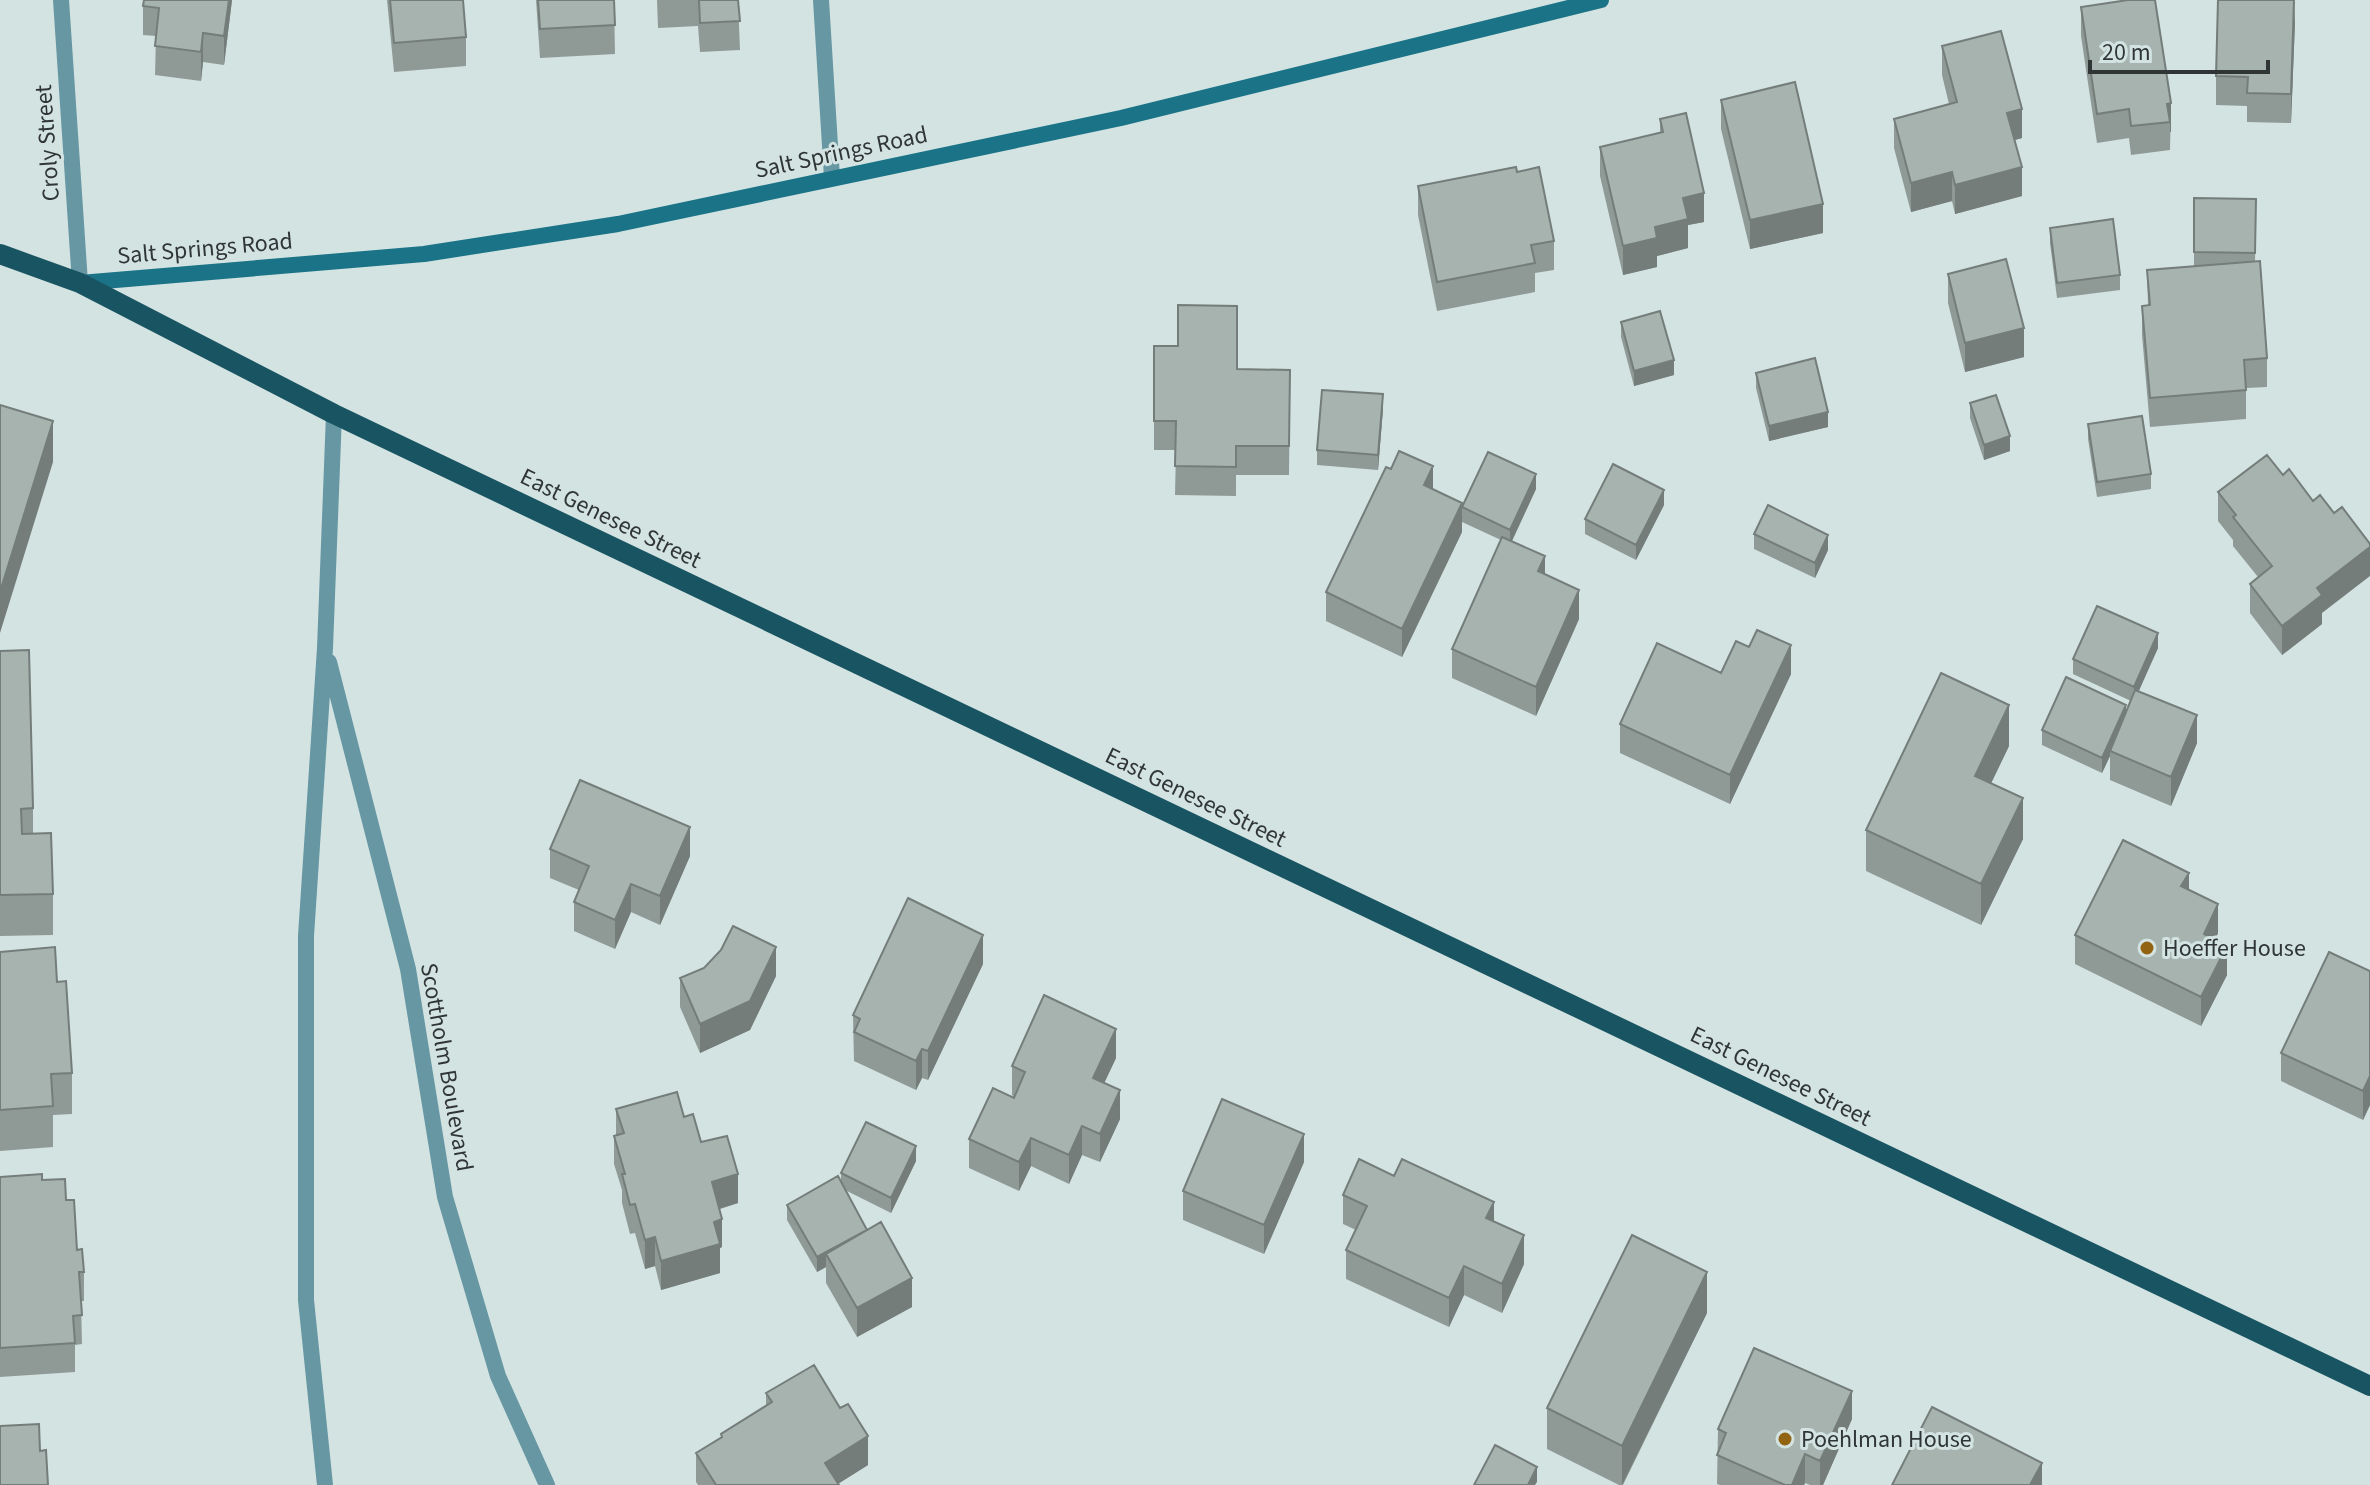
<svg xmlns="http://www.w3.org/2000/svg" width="2370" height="1485" viewBox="0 0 2370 1485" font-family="'Source Sans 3',sans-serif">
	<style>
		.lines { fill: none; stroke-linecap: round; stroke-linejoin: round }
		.street { stroke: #6697a3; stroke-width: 16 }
		.secondary { stroke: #1a7386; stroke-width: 16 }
		.primary { stroke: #195462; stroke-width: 20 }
		.wall { fill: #8f9a96 }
		.shaded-wall { fill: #747d7a }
		.building { fill: #a6b3ae; stroke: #747d7a; stroke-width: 2 }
		.poi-dot { fill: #926311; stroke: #d3e3e2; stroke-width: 3 }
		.labels { text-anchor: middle; stroke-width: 6; stroke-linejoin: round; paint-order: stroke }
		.street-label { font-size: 24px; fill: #303636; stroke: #d3e3e2 }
		.poi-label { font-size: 24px; fill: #303636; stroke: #d3e3e2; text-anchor: start }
	</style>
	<rect width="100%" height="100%" fill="#d3e3e2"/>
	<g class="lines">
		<path class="street" d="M61,0L80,283
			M821,0L832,178
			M329,662L408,969L445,1197L498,1376L547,1485
			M325,1485L306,1300V936L325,648L334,414"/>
		<path class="secondary" d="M80,283L424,254L618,224L1121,118L1601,0"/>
		<path class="primary" d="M0,254L80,283L334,414L2370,1386"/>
	</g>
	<path class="wall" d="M232,0L224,65L203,62L201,81L155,75L156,36L143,35V6Z
		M387,0H463L466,37V66L394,72Z
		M536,0H614L615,54L540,58Z
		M657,0H738L740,50L700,52L698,26L658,28Z
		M2081,7L2171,103L2170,150L2131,155L2129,138L2097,143L2081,36Z
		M2295,22L2291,123L2247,122V106L2216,105V76Z
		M1942,46L2022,138L2015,140L2022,196L1955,214L1952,201L1911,212L1894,148V119L1949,104L1942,75Z
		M1721,100L1823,233L1750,249L1721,129Z
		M1660,119L1704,222L1688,225V248L1657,256V267L1623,275L1600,176V147L1660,133Z
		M1517,172L1554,241V270L1535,273V292L1437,311L1418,215V186Z
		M2194,198L2256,199L2255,261L2267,358V387L2246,388V419L2150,427L2142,335V306H2148L2147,270L2194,266Z
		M2050,228L2120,275V290L2057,298L2050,243Z
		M1948,274L2024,357L1965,372L1948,303Z
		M1621,322L1674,375L1634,386L1621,337Z
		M1154,346L1237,369L1290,370L1289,475H1236V496L1175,495L1176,450H1154Z
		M1756,373L1828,427L1769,441L1756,388Z
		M1970,403L2010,451L1984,460L1970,418Z
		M1383,409L1378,470L1317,465V450Z
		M2088,424L2151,474V489L2097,497L2088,439Z
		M1391,469L1462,503L1536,489L1512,541L1545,575L1579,619L1536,716L1452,678V649L1501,540L1462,522V532L1402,657L1326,621V592Z
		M2218,492L2322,613V624L2282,655L2250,613V584L2258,577L2233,546V540L2218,521Z
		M1664,505L1636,560L1585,534V519Z
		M1754,534L1828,550L1815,578L1754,549Z
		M2158,648L2138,691L2197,743L2171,806L2110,780V756L2102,773L2042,745V730L2126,711L2131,701L2073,674V659Z
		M0,651L33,808V833L53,894V935L0,936Z
		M1721,673L1791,674L1730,804L1620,753V724Z
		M2009,746L1991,783L2023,839L1981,925L1866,871V830Z
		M550,849L690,856L660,925L631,912L615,949L574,931V902L579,890L550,878Z
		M2189,889L2218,933L2215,940L2227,975L2201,1026L2075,964V935Z
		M0,952L57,982L72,1073V1114L53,1115V1147L0,1151Z
		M983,964L928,1080L922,1078L916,1090L854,1061L853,1015Z
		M2370,971V1105L2363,1120L2281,1081V1053Z
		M776,976L750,1030L700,1053L680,1007V978Z
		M1116,1058L1104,1083L1120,1119L1100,1162L1082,1155L1069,1184L1031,1166L1019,1191L969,1168V1139L1014,1097L1012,1095V1066Z
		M616,1109L684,1117L701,1142L738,1203L720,1209L722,1247L720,1248V1273L661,1290L655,1266L645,1269L635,1233L630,1234L622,1203V1190L614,1164V1136L616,1135Z
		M916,1161L891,1213L845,1190L912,1307L857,1337L826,1283V1267L817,1272L787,1220V1205L841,1183V1173Z
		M1304,1162L1264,1254L1183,1220V1191Z
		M0,1177L42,1180L66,1200L77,1250L84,1272V1301H81L82,1344L75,1345V1372L0,1377Z
		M1343,1195L1494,1221L1524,1264L1502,1313L1464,1295L1449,1327L1346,1279V1250L1356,1230L1343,1224Z
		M1707,1313L1623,1485H1619L1547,1449V1408Z
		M766,1393L868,1465L838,1484L839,1485H698L696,1482V1453L721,1438V1434L766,1406Z
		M1852,1419L1823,1485H1810L1805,1483L1804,1485H1720L1717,1484L1718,1429Z"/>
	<path class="shaded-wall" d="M229,0H232L224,65V36Z
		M2295,0V22L2291,123V94Z
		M203,33V62L201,81V52Z
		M2171,103V132H2170V122L2167,104Z
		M2022,109V138L2007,142V113Z
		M2022,167V196L1955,214V185Z
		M1952,172V201L1911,212V183Z
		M1704,193V222L1688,225V248L1657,256V267L1623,275V246L1655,227L1683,198Z
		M1823,204V233L1750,249V220Z
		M2024,328V357L1965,372V343Z
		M1674,360V375L1634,386V371Z
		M1383,394V409L1378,470V455Z
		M1828,412V427L1769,441V426Z
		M53,421V462L0,633V592Z
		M2010,436V451L1984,460V445Z
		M1433,466V495L1424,485Z
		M1536,474V489L1510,545V530Z
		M1664,490V505L1636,560V545Z
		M1462,503V532L1402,657V629Z
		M1828,535V550L1815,578V563Z
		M2370,547V576L2322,613V624L2282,655V626L2317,588Z
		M1545,556V585L1538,571Z
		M1579,590V619L1536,716V687Z
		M2158,633V648L2134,702V687Z
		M1791,645V674L1730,804V775Z
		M2009,705V746L1975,817V776Z
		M2126,705V720L2110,751V756L2102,773V758Z
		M2197,715V743L2171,806V777Z
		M2023,798V839L1981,925V884Z
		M690,827V856L660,925V896Z
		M2189,873V902L2181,886Z
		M631,884V912L615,949V920Z
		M2218,904V933L2204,963V934Z
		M983,935V964L928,1080V1051Z
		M2227,946V975L2201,1026V997Z
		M776,947V976L750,1030L700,1053V1024Z
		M1116,1029V1058L1093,1107V1078Z
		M922,1049V1078L916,1090V1061Z
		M2370,1076V1105L2363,1120V1091Z
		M1120,1090V1119L1100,1162V1134Z
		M1082,1126V1155L1069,1184V1155Z
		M1304,1134V1162L1264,1254V1225Z
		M1031,1138V1166L1019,1191V1162Z
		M916,1146V1161L891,1213V1198Z
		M738,1174V1203L712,1211V1182Z
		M1494,1202V1231L1486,1218Z
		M722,1219V1247L720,1248V1273L661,1290V1261L714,1222Z
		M867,1230L826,1254V1267L817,1272V1257Z
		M1524,1235V1264L1502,1313V1284Z
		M655,1237V1266L645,1269V1240Z
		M1464,1266V1295L1449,1327V1298Z
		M1707,1272V1313L1622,1485V1446Z
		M912,1278V1307L857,1337V1308Z
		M1852,1391V1419L1823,1485H1820V1461Z
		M868,1436V1465L836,1485L825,1463Z
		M1805,1454V1483L1804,1485H1792Z
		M2042,1463V1485H2030Z
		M1537,1467V1482L1535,1485H1528Z"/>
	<path class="building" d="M144,0H229L224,36L203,33L201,52L155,46L159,8L143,6Z
		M390,0H463L466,37L394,43Z
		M538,0H614L615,25L540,29Z
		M699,0H738L740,21L700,23Z
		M2128,0H2155L2171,103L2167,104L2170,122L2131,126L2129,109L2097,114L2081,7Z
		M2218,0H2294L2291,94L2247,93L2248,77L2216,76Z
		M2001,31L2022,109L2007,113L2022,167L1955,185L1952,172L1911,183L1894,119L1957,102L1942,46Z
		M1795,82L1823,204L1750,220L1721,100Z
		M1686,113L1704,193L1683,198L1688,219L1655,227L1657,238L1623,246L1600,147L1663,132L1660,119Z
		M1516,167L1517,172L1539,167L1554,241L1531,245L1535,263L1437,282L1418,186Z
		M2194,198L2256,199L2255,253L2194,252Z
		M2113,219L2120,275L2057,283L2050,228Z
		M2006,259L2024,328L1965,343L1948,274Z
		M2260,261L2267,358L2244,360L2246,390L2150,398L2142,306L2150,305L2147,270Z
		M1178,305L1237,306V369L1290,370L1289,446H1236V467L1175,466L1176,421H1154V346H1178Z
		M1660,311L1674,360L1634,371L1621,322Z
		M1815,358L1828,412L1769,426L1756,373Z
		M1322,390L1383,394L1378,455L1317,450Z
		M1996,395L2010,436L1984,445L1970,403Z
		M0,405L53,421L0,592Z
		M2142,416L2151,474L2097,482L2088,424Z
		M1399,451L1433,466L1424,485L1462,503L1402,629L1326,592L1386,467L1391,469Z
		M1488,452L1536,474L1510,530L1462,507Z
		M2267,455L2283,475L2289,469L2313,501L2320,495L2334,513L2342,507L2370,544V547L2317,588L2322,595L2282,626L2250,584L2272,566L2233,517L2236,515L2218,492Z
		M1613,464L1664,490L1636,545L1585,519Z
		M1768,505L1828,535L1815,563L1754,534Z
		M1502,537L1545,556L1538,571L1579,590L1536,687L1452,649Z
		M2097,606L2158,633L2134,687L2073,659Z
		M1757,630L1791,645L1730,775L1620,724L1657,643L1721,673L1736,641L1749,647Z
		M29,650L33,808L21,809L22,834L51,833L53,894L0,895V651Z
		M1941,673L2009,705L1975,776L2023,798L1981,884L1866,830Z
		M2066,677L2126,705L2102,758L2042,730Z
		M2135,690L2197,715L2171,777L2110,751Z
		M580,780L690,827L660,896L631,884L615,920L574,902L589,866L550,849Z
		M2123,840L2189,873L2181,886L2218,904L2204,934L2227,946L2201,997L2075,935Z
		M908,898L983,935L928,1051L922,1049L916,1061L854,1032L860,1019L853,1015Z
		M733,926L776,947L750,1001L700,1024L680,978L704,968L721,950Z
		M55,947L57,982L66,981L72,1073L51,1074L53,1106L0,1110V952Z
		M2329,952L2370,971V1076L2363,1091L2281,1053Z
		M1044,995L1116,1029L1093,1078L1120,1090L1100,1134L1082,1126L1069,1155L1031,1138L1019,1162L969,1139L993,1088L1014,1098L1025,1072L1012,1066Z
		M677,1092L684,1117L693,1114L701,1142L727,1136L738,1174L712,1182L722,1219L714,1222L720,1244L661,1261L655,1237L645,1240L635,1204L630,1205L622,1174H625L614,1136L624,1133L616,1109Z
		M1222,1099L1304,1134L1264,1225L1183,1191Z
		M866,1122L916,1146L891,1198L841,1173Z
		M1359,1159L1394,1176L1402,1159L1494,1202L1486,1218L1524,1235L1502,1284L1464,1266L1449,1298L1346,1250L1367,1206L1343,1195Z
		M42,1174V1180L65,1179L66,1200H74L77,1250L82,1249L84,1272H79L82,1315L73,1316L75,1343L0,1348V1177Z
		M838,1176L867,1230L817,1257L787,1205Z
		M881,1222L912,1278L857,1308L826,1254Z
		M1632,1235L1707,1272L1622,1446L1547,1408Z
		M1754,1348L1852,1391L1820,1461L1805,1454L1792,1485H1785L1717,1455L1726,1433L1718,1429Z
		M814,1365L840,1408L848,1404L868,1436L825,1463L839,1485H716L696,1453L722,1437L721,1434L772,1402L766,1393Z
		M1932,1407L2042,1463L2030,1485H1892Z
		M39,1424L40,1451L46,1450L48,1485H0V1426Z
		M1495,1445L1537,1467L1528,1485H1474Z"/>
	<g class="poi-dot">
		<circle cx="2147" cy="948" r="8"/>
		<circle cx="1785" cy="1439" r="8"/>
	</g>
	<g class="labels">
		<g class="street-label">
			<text transform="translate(47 143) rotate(-94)" y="8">Croly Street</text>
			<text transform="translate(841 152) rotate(-12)" y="8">Salt Springs Road</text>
			<text transform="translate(205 248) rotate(-5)" y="8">Salt Springs Road</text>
			<text transform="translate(611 518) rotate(26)" y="8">East Genesee Street</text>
			<text transform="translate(1196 797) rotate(26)" y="8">East Genesee Street</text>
			<text transform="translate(447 1067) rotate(80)" y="8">Scottholm Boulevard</text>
			<text transform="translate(1781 1076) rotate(26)" y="8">East Genesee Street</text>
		</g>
		<g class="poi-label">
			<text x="2163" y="956">Hoeffer House</text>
			<text x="1801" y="1447">Poehlman House</text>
		</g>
	</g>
	<path d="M2090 60v12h178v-12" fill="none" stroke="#303636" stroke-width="4"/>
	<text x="2102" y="60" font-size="24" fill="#303636" stroke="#d3e3e2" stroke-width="6" paint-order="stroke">20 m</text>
</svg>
